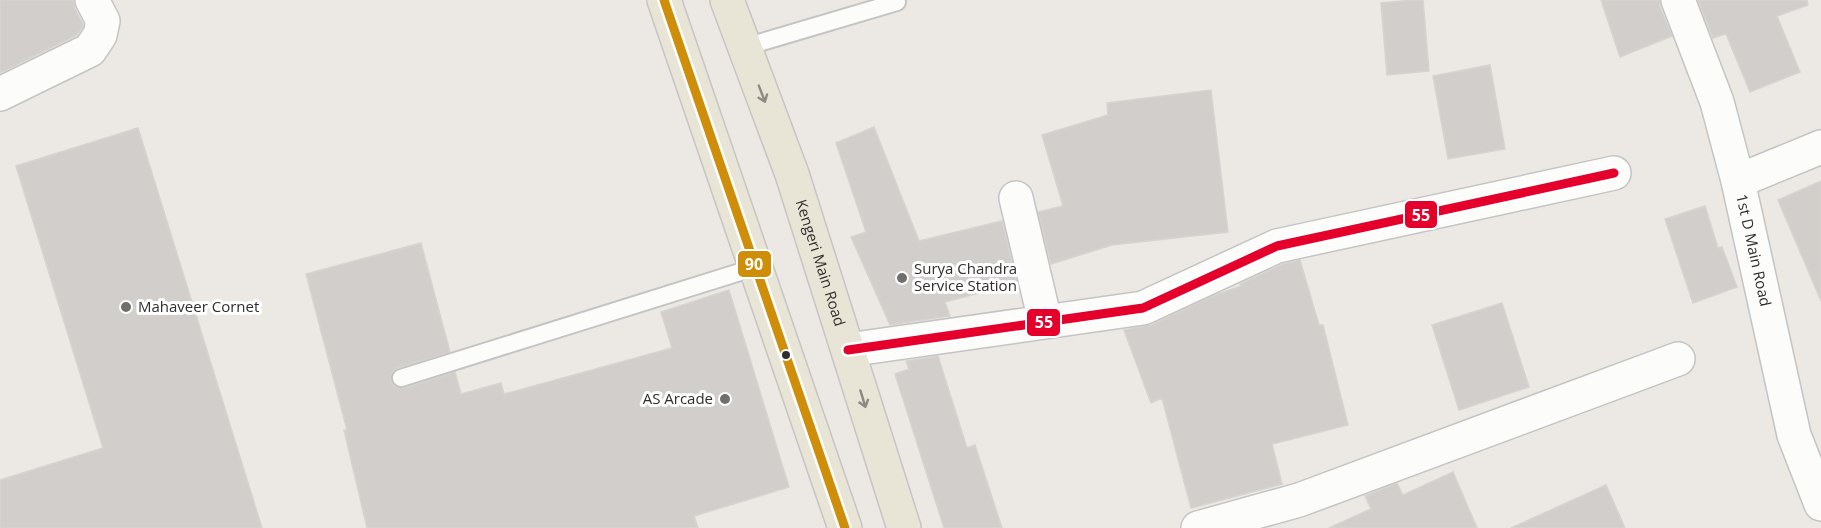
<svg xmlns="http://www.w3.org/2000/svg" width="1821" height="528" viewBox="0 0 1821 528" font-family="'Open Sans',sans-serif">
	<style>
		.building { fill: #d1cecb; stroke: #d7d4d0; stroke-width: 1.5 }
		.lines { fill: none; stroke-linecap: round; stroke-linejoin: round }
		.lane-casing { stroke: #c5c4c5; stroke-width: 20 }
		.street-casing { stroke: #c5c4c5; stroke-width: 36 }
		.primary-casing { stroke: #c6c5c4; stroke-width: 36 }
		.lane { stroke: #fcfcfb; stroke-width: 16 }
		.street { stroke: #fcfcfb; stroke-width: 33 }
		.primary { stroke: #e8e4d6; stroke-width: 33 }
		.bus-1-casing { stroke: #fff; stroke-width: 14 }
		.bus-2-casing { stroke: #fff; stroke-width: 14 }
		.bus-1 { stroke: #cf8e09; stroke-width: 9 }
		.bus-2 { stroke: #e4002b; stroke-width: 9 }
		.oneway { stroke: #8b8982 }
		.poi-dot { fill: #706f6e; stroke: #fff; stroke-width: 2 }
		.bus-dot { fill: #2e2e2e; stroke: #fff; stroke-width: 2 }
		.labels { text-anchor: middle; stroke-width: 6; stroke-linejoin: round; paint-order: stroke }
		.street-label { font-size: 15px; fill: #2e2e2e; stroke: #fff }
		.poi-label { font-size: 15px; fill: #2e2e2e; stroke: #fff; text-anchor: start }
		.line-badge { stroke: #fff; stroke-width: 2 }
		.badge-label { font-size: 16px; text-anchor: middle; font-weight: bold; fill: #fff }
	</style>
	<rect width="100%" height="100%" fill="#ece8e4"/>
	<path class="building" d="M0,0H73L75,9L83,24L82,28L77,35L0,73Z
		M1413,0H1423L1429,71L1387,75L1381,3Z
		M1601,0H1660V7L1672,36L1620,57Z
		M1698,0H1807L1808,5L1777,16L1800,72L1750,92L1726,34L1713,38Z
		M1490,65L1505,149L1448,159L1433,76Z
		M1211,90L1228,232L1112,245L1051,264L1038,212L1063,206L1042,135L1108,115L1107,103Z
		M874,127L919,241L1002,221L1017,283L945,302L950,316L890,325L851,237L866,232L836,143Z
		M138,128L262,528H0V480L103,448L16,166Z
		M1821,181V301L1778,200Z
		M1705,206L1718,248L1722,247L1737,287L1693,303L1665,219Z
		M421,243L450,352L397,368L393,371L391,376V382L394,386L404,388L455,372L461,394L501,383L504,394L672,348L661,312L729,290L789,487L694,516L698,528H367L344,430H347L306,274Z
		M1300,260L1319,325H1323L1348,425L1272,444L1282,484L1191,508L1162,398L1151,403L1124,330L1151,325L1210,297L1241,286L1240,284L1283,264Z
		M1502,303L1529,387L1459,410L1432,325Z
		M938,356L967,448L975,445L1002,528H944L895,374L909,369L906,361Z
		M1453,472L1477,528H1329L1371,509L1365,496L1397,483L1403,495Z
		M1606,485L1625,528H1511Z"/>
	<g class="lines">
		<g class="lane-casing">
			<path id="lane" d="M745,47L897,2
				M401,378L756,267"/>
		</g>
		<g class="street-casing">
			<g id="street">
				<path id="s1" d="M1678,0L1717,102L1738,181L1794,435L1821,504"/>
				<path d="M0,94L90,50L100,35L103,21L92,0"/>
				<path d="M1738,181L1821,147"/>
				<path d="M1016,198L1045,321"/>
				<path d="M848,350L1143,308L1277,246L1614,173"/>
				<path d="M1198,528L1299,500L1678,359"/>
			</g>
		</g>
		<g class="primary-casing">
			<g id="primary">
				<path d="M664,0L845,528"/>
				<path id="s2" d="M727,0L792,174L904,528"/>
			</g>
		</g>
		<use href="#lane" class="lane"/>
		<use href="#street" class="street"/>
		<use href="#primary" class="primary"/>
		<g class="bus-1-casing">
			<path id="bus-1" d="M664,0L845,528"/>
		</g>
		<g class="bus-2-casing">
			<path id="bus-2" d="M848,350L1143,308L1277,246L1614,173"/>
		</g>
		<use href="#bus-1" class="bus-1"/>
		<use href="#bus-2" class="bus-2"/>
	</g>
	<defs><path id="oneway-shaft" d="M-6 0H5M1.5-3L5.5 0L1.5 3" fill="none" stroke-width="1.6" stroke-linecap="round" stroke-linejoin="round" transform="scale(1.5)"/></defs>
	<g class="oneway">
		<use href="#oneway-shaft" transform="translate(762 94) rotate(69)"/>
		<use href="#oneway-shaft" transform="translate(863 399) rotate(73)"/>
	</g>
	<g class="poi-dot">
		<circle cx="902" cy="278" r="6"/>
		<circle cx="126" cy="307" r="6"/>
		<circle cx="725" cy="399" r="6"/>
	</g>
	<circle class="bus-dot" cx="786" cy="355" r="5"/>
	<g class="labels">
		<g class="street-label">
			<text dy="5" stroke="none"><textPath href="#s1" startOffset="262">1st D Main Road</textPath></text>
			<text dy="5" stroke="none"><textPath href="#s2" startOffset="279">Kengeri Main Road</textPath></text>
		</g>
		<g class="poi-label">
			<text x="914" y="274">Surya Chandra<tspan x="914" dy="17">Service Station</tspan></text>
			<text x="138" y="312">Mahaveer Cornet</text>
			<text x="713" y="404" text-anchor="end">AS Arcade</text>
		</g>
	</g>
	<g class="line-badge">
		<rect x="1404" y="200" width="34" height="29" rx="6" fill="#e4002b"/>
		<rect x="737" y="250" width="35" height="28" rx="6" fill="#cf8e09"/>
		<rect x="1026" y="308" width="35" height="29" rx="6" fill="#e4002b"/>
	</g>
	<g class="badge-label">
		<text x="1421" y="221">55</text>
		<text x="754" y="270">90</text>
		<text x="1044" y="328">55</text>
	</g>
</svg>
